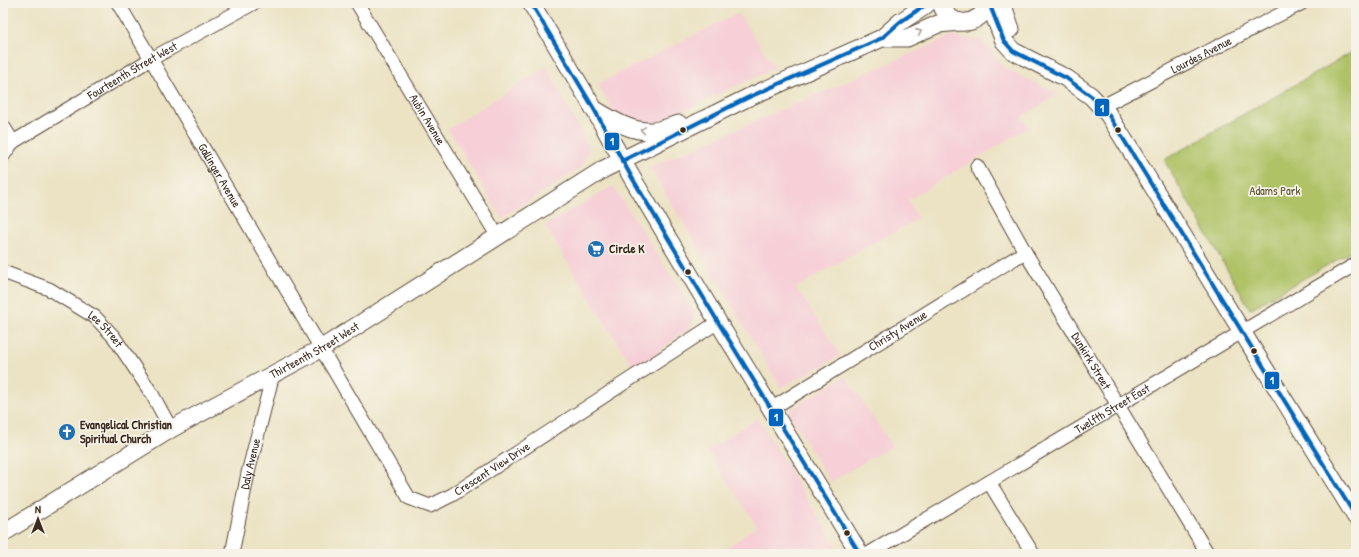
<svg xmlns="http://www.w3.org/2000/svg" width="1359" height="557" viewBox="0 0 1359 557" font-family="'Patrick Hand',sans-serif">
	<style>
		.built { fill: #f6cfd7 }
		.green { fill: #afc266; stroke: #757642 }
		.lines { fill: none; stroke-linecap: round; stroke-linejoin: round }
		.minor-casing { stroke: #564637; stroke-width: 15 }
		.tertiary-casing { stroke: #564637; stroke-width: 19 }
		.minor { stroke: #fff; stroke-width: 13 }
		.tertiary { stroke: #fff; stroke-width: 17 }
		.bus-1-casing { stroke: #f7f3e8; stroke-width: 7 }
		.bus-1 { stroke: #0065bd; stroke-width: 4 }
		.oneway { stroke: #a79f9a }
		.bus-dot { fill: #3b2a1e; stroke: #f7f3e8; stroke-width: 1.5 }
		.labels { text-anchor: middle; stroke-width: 3.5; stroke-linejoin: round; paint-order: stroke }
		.street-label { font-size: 12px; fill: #3b2a1e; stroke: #f7f3e8 }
		.park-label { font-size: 12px; fill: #585030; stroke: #f7f3e8 }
		.poi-label { font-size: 12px; font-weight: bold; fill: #3b2a1e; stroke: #f7f3e8; text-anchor: start }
		.line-badge { stroke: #f7f3e8; stroke-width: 1.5 }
		.badge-label { font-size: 11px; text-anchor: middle; font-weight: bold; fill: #fff }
	</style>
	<rect width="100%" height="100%" fill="#f7f3e8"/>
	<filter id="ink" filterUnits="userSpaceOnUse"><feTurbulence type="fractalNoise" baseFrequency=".025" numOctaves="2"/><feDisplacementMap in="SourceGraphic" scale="8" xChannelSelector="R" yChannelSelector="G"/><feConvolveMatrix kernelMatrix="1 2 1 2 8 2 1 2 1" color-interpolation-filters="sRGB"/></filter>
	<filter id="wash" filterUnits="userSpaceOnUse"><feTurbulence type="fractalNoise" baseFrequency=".012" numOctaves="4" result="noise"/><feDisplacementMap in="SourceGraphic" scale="16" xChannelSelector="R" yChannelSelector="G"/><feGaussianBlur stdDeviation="0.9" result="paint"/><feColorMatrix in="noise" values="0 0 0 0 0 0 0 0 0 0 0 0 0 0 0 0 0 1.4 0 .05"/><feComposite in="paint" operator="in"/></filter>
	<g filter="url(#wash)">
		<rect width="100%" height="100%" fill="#ece3c4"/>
		<path class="built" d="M738,13L775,68L644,129L619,122L598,84Z
			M950,37L982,40L1004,68L1058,94L1022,117L1029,127L908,200L918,219L848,257L796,288L841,355L781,388L650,167Z
			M547,67L589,147L582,167L502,218L448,129Z
			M613,186L695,313L690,328L634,369L545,226Z
			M845,376L892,446L830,482L788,411Z
			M758,418L841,554H719L757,526L707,450Z"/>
		<path class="green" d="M1356,50V249L1250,309L1164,160Z"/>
	</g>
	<g filter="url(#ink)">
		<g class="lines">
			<g class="minor-casing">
				<g id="minor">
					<path id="s1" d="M118,3L409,498L430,506L452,495L718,322"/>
					<path id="s2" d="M357,3L498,237"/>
					<path id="s3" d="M1101,107L1302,3"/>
					<path d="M3,126L13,142L3,156"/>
					<path id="s4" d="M13,142L151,59L254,3"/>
					<path id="s5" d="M977,166L1025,252L1208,554"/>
					<path id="s6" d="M3,272L49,289L95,317L114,337L152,394L171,429"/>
					<path id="s7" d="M771,409L1025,252"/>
					<path d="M989,482L1033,554"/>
					<path id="s8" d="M232,554L248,473L273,374"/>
					<path id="s9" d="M868,554L1356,264"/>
				</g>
			</g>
			<g class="tertiary-casing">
				<g id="tertiary">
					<path d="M531,3L594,109L631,176L718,322L860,554"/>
					<path d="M941,3C949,30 980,27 989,3"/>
					<path d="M989,3L1004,41L1013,51L1066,78L1091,96L1108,114L1131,151L1356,517"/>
					<path d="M1002,3L1011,29"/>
					<path d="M882,38H907L938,24L960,22"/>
					<path d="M594,109C611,119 629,131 649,131C658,132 670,126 679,124"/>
					<path id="s10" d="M3,533L171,429L322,348L604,169L747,98L882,38L900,22L922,8L928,3"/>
				</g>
			</g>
			<use href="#minor" class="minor"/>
			<use href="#tertiary" class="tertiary"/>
			<g class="bus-1-casing">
				<path id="bus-1" d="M531,3L594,109L631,176L718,322L860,554
					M989,3L1004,41L1013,51L1066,78L1091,96L1108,114L1356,517
					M622,161L747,98L882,38L900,22L928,3"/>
			</g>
			<use href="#bus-1" class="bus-1"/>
		</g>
		<defs><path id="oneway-chevron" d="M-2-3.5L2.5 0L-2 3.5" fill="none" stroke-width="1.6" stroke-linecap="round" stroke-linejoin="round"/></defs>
		<g class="oneway">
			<use href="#oneway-chevron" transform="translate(919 32) rotate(-24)"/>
			<use href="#oneway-chevron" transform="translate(643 130) rotate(-171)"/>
		</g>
	</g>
	<defs>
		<g id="supermarket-disc" transform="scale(0.9)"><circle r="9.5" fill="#1f6fb2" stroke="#f7f3e8"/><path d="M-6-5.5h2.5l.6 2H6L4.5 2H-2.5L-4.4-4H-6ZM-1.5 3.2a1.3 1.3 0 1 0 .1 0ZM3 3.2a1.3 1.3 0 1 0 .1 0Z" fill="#fff"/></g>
		<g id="church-disc" transform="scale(0.9)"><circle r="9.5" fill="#1f6fb2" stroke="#f7f3e8"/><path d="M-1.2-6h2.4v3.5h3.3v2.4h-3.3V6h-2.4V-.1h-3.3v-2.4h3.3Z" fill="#fff"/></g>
	</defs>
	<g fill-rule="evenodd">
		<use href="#supermarket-disc" x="596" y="249"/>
		<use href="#church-disc" x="67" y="432"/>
	</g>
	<g class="bus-dot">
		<circle cx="683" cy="130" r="3.5"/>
		<circle cx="1118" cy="130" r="3.5"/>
		<circle cx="688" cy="272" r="3.5"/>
		<circle cx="1254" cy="351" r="3.5"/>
		<circle cx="847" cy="533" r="3.5"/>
	</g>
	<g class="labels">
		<g class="street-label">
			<text dy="4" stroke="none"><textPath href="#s3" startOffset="113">Lourdes Avenue</textPath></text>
			<text dy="4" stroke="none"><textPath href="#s4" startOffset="139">Fourteenth Street West</textPath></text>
			<text dy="4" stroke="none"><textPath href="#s2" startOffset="136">Aubin Avenue</textPath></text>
			<text dy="4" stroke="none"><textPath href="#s1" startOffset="200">Gallinger Avenue</textPath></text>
			<text dy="4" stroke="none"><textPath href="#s6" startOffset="119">Lee Street</textPath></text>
			<text dy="4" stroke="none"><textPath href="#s7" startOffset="149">Christy Avenue</textPath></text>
			<text dy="4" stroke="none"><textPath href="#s10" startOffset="361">Thirteenth Street West</textPath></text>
			<text dy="4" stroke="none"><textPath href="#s5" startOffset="226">Dunkirk Street</textPath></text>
			<text dy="4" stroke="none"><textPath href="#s9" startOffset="284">Twelfth Street East</textPath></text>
			<text dy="4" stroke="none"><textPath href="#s8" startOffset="92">Daly Avenue</textPath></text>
			<text dy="4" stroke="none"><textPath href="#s1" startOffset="669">Crescent View Drive</textPath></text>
		</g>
		<g class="park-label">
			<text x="1275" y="195">Adams Park</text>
		</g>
		<g class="poi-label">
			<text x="609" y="253">Circle K</text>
			<text x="80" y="429">Evangelical Christian<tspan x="80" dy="14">Spiritual Church</tspan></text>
		</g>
	</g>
	<g class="line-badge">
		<rect x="1094" y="98" width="16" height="19" rx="4" fill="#0065bd"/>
		<rect x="604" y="132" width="16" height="19" rx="4" fill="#0065bd"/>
		<rect x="1264" y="371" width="16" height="19" rx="4" fill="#0065bd"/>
		<rect x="768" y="408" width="16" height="19" rx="4" fill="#0065bd"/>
	</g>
	<g class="badge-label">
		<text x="1102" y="112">1</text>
		<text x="612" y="145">1</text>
		<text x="1272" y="384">1</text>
		<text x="776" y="421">1</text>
	</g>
	<rect width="1359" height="557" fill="none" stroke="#f7f3e8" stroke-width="16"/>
	<g transform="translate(38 519)" stroke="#f7f3e8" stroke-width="3" paint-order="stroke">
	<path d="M0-3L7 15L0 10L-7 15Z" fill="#3b2a1e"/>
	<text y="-6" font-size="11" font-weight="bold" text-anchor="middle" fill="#3b2a1e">N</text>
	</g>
</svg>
